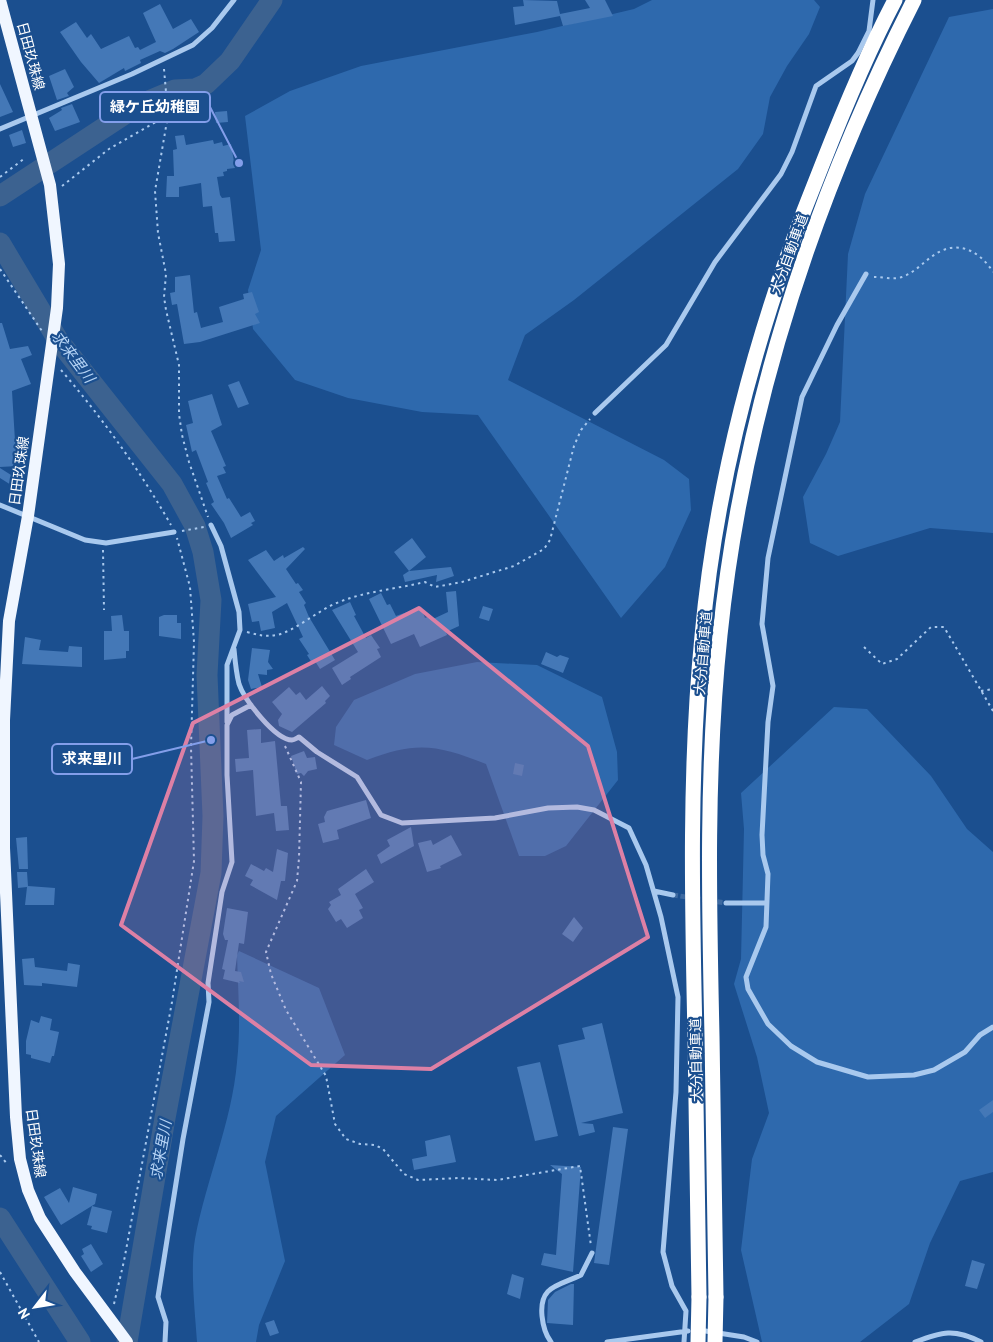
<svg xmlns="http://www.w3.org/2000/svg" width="993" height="1342" viewBox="0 0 993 1342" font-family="'PT Sans','Noto Sans JP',sans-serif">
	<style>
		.green { fill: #2e69ad }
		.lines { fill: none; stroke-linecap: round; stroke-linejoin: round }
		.river { stroke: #3c6290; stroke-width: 21 }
		.building { fill: #4478b7 }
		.minor-tunnel { stroke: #3d69a0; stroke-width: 5; stroke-dasharray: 5 2.5; stroke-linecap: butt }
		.path { stroke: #a9c9ee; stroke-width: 2; stroke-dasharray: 2.5 4; stroke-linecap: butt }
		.minor { stroke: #a9c9ee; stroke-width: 5 }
		.primary { stroke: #f0f6ff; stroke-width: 12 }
		.motorway { stroke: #fff; stroke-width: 15 }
		.motorway-bridge { stroke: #fff; stroke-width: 15 }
		.marked { fill: #dd80a5; fill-opacity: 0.2; stroke: #dd80a5; stroke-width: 4; stroke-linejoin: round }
		.labels { text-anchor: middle; stroke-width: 4.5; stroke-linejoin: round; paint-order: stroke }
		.street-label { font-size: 14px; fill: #fff; stroke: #1b4f8f }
		.water-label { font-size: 15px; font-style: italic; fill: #b5d3f5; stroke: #1b4f8f }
		.leader { fill: none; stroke: #839eea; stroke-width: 2 }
		.callout-dot { fill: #839eea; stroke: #1b4f8f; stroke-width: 2 }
		.callout { fill: #1b4f8f; stroke: #839eea; stroke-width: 2 }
		.callout-label { font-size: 15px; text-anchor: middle; font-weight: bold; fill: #fff }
	</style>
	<rect width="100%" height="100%" fill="#1b4f8f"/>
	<path class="green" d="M652,0H814L820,7L809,34L787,66L770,97L763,134L738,169L574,300L525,335L508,380L664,460L689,479L691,510L665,567L621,618L478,415L422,412L348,398L295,380L253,329L248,290L261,250L245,116L290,91L361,66L537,32L634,9Z
		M993,9V533L930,528L838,556L810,543L803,497L826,454L840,422L848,254L865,194L949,17Z
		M477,662L537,665L602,697L617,752L618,780L566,846L545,856H519L486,764C437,745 417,741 367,760L334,745L336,727L354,700L415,674Z
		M834,707L867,709L931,776L967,829L993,852V1172L960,1181L930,1243L909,1304L860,1342H762L741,1250L752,1159L769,1113L757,1057L734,984L741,959L744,829L741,793Z
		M239,951L319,988L345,1055L276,1116L265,1162L285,1261L259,1325L256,1342H197C195,1312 190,1269 195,1239C206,1180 232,1122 237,1062C241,1026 238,991 237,955Z"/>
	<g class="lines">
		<path class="river" d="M0,196L137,106L175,90L195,89L206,84L230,61L272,0
			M0,243L58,340L172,484L195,526L203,552L211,600L207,675L213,816L211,873L165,1118L127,1342
			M0,1218L80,1342"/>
	</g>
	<path class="building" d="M523,0L557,1L560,14L590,8L585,0H605L613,16L563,26L560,16L515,25L513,7L524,6Z
		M160,4L173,29L191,19L199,32L173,49L165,53L160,51L140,60L141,63L125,71L124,68L99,83L81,62L60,32L76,22L87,38L91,34L101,49L129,36L135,48L138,47L140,50L156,42L143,13Z
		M65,69L74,87L67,93L69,96L57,100L49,76Z
		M0,84L13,112L0,117Z
		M72,104L80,122L55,131L49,118L62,110L61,108Z
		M227,111L228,122L216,123L215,112Z
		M22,130L26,143L13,147L9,135Z
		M184,135L186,145L213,140L214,144L222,142L223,146L231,144L235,168L227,169V171L223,172L224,176L217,177L220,195L222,198L230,197L235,241L219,242L218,233H215L212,206L203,207L201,183L179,187V197H166L167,176H174L173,150L177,149L175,136Z
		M190,275L194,313L197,312L201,328L223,322L219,307L244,299L243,294L252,292L259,312L255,314L260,323L200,342L184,344L177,304L172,305L170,293L175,292V277Z
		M0,323H2L10,349L28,346L32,355L21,359L31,384L12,391L15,441H19L20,456H18V466L0,467Z
		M239,381L249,404L238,408L228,385Z
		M212,394L222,425L211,431L226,466L223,467L226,473L217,476L227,499L229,498L241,517L250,512L255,521L251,523L253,525L231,538L224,523L211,504L214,502L206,483L208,482L196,450L192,452L186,425L193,423L188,401Z
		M0,468L19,480V490L0,478Z
		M412,538L426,557L409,571L394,552Z
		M303,547L305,549L286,569L296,584L298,583L303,590L299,592L306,603L304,605L309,617L335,660L320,669L315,661L312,663L307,655L309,654L299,639L303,637L287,603L272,612L275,628L261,631L259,621L252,622L248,604L276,597L248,560L266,550L274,561L283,555L284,558Z
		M451,567L454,576L436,582L437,575L405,582L403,575L409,571Z
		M456,591L459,626L446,632L447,635L420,647L414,634L391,644L369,599L381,593L387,605L390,604L396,616L421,607L425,618L430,616L433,619L448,612L446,592Z
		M350,602L356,615L354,616L366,638L371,635L380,648L377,649L381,657L350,677L351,679L342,685L332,668L358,652L332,610Z
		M483,606L493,609L489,621L479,618Z
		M122,615L124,631H129V651H126V658L104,660V631H112L111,616Z
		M164,615H177V623H181V639L159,636V617Z
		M25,637L41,640L39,650L68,652L69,646L82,647V667L22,664Z
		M252,648L270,650L268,662L273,669L267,670V675L258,674L262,687L251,689L248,680Z
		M546,652L557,657L560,655L569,658L563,673L541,664Z
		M322,686L330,696L325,701L326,703L292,732L279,726L278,720L282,714L272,702L289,687L296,695L300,692L306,700Z
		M261,729V743L275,741L281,806H287L289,830L276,831L274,813L256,816L253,770L236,772L235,759L249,758L247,730Z
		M304,751L307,758L315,757L317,769L308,771L304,776L301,773L297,774L291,756Z
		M515,763L524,765L522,776L513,774Z
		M366,800L371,818L337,830L339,839L323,843L318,824L325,822L324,817L327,811Z
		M411,827L414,846L381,864L377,855L390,846L387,840Z
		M451,835L462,855L440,866L441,868L427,872L418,843L431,840L433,845Z
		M27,837L28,869H19L16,838Z
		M277,849L288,853L285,881H281L277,900L250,885L253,880L245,876L251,864L264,871L266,868L273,872Z
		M366,869L374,882L355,894L363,908L359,910L363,918L347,928L341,919L336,922L328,909L331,905L329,902L341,895L338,889Z
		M17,872H27L28,886L55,888L54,905H25L27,887L18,888Z
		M227,908L248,912L244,944L239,943L235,971L241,972L244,982L239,981L240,983L223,979L225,970L222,969L228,940H225L223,934Z
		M574,917L583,928L573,942L562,934Z
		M34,958L35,967L67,971L68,963L80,965L77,987L42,983V986L24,985L22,959Z
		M41,1016L52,1019L50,1030L59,1032L54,1056H52L50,1063L31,1058V1055L26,1054V1041L31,1020L39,1023Z
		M602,1023L623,1113L581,1123L593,1124L595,1132L579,1136L558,1045L585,1039L582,1028Z
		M540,1062L558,1136L535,1141L517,1067Z
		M993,1100V1112L985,1118L979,1110Z
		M613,1127L628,1129L609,1265L594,1263Z
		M450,1135L456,1162L414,1170L412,1159L427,1156L425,1141Z
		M550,1165L581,1167L573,1272L541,1265L544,1253L556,1255L562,1174Z
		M73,1187L97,1194L95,1204L61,1225L44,1197L60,1188L69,1203Z
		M92,1206L112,1211L107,1233L91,1229L92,1226L87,1225Z
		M91,1244L103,1264L91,1272L81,1256L84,1254L82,1249Z
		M972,1260L985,1264L977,1289L965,1286Z
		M512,1274L524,1278L520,1299L507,1294Z
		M571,1284H574L573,1325L547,1323L548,1300L555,1292Z
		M274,1320L279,1333L270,1336L265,1323Z"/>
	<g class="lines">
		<path class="minor-tunnel" d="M673,895L726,903"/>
		<path class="path" d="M164,69L168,115L155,191L158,233L166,274L164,297L166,310L179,365V414L182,435L189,462L208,517
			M0,177L25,158
			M62,186L109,149L168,115
			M0,269L42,331
			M874,277C883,277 894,280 902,277C917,272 926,258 941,251C962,241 982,254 993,272
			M61,370C103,419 139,469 171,525
			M182,531L204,527
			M103,550L104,610
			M247,632C258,635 266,637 277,635C297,630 318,610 339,602C367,591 396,589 425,582L435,587L462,582L514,566L544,549L550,540L574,446L581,430L590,419
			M864,647L882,664L897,659L931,627H944L993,711
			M981,691L993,689
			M285,746L301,782L299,858L297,881L266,952L271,974L286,1010L326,1076L335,1124L346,1139L360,1144L375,1145L383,1149L404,1174L418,1180L459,1178L497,1180L580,1166L591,1246
			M0,1155L8,1165
			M0,1272L39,1342
			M114,1304L124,1261L172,1002L194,861L191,747L194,642L190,587L177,538"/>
		<path class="minor" d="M0,129L132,74L193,45L212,28L234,0
			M866,274L837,325L802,397L768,558L762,624L773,686L768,722L762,835L763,855L768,874L766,927L746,977L748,989L768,1024L791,1046L817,1062L868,1077L914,1075L934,1070L965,1052L980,1035L993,1027
			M595,413L666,345L715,262L781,174L792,152L816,86L852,61L858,53L869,31L873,0
			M0,505L85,540L106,543L174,532
			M211,525L221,546L239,612L240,630L227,665V722
			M234,649C235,660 236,672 239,684C244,699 275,740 292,740C294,740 297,738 299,737L317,752L357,777L381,815L402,823L495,818L548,808L577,807L594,810L629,828L646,865L661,917L678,997L676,1092L663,1252L672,1286L686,1311L684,1342
			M654,891L673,895
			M726,903H766
			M699,1330L744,1337L757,1342
			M165,1342L166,1322L158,1297L183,1139L209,1002L208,983L222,892L232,862L227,775V725L232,715L251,705
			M551,1342C545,1334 543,1326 542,1316C539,1285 559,1286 581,1275L592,1253
			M607,1342L688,1331
			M915,1342C942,1332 954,1328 981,1342"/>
		<path class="primary" d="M0,0L50,185L59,264L57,308L28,516L9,621L4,720V848L16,1117L20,1159L28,1190L40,1218L75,1272L127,1342"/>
		<path class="motorway" d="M699,1297C698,1210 697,1123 695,1036C692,903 689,769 702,636C717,472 760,317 822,165C844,109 867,53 895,0
			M716,1297C715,1210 714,1123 712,1036C709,903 706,768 720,635C743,413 813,199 914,0"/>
		<path class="motorway-bridge" d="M698,1342L699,1297
			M715,1342L716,1297"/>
	</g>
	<path class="marked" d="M419,608L588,746L648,937L431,1069L311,1065L121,925L193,723Z"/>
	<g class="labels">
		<g class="street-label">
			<text transform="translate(31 56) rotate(75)" y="5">日田玖珠線</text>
			<text transform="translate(789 254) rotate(-70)" y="5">大分自動車道</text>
			<text transform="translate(19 471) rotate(-82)" y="5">日田玖珠線</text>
			<text transform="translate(703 653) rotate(-85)" y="5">大分自動車道</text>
			<text transform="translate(696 1060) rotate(-91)" y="5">大分自動車道</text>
			<text transform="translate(36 1143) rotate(82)" y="5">日田玖珠線</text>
		</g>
		<g class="water-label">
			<text transform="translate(73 357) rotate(53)" y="5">求来里川</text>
			<text transform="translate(161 1150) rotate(-80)" y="5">求来里川</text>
		</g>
	</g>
	<path class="leader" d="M239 163L210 107M211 740L132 759"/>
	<g class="callout-dot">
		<circle cx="239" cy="163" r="5"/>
		<circle cx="211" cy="740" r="5"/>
	</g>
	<g class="callout">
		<rect x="100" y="92" width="110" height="30" rx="5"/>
		<rect x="52" y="744" width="80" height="30" rx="5"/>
	</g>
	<g class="callout-label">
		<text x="155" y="112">緑ケ丘幼稚園</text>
		<text x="92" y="764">求来里川</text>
	</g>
	<g transform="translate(35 1307) rotate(239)" stroke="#1b4f8f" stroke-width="4" paint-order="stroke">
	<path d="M0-4L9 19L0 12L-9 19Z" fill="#ffffff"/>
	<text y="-8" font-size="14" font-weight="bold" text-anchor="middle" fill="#ffffff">N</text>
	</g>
</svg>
